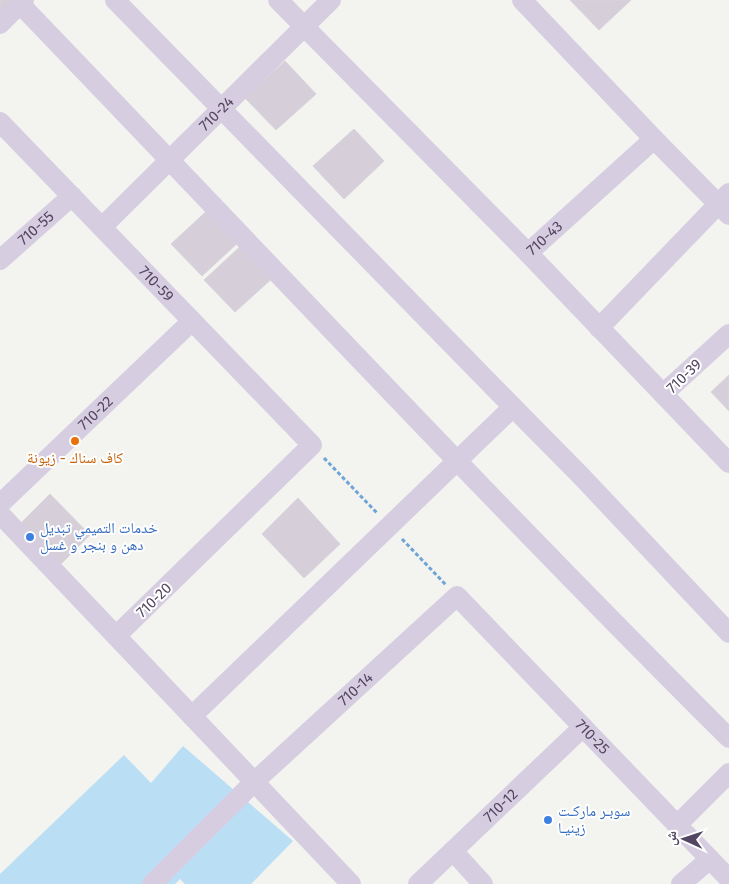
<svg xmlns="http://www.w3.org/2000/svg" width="729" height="884" viewBox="0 0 729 884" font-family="'Fira Sans','Noto Naskh Arabic',sans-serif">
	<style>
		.green { fill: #badff4 }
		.building { fill: #d6cfd9; stroke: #d9d3dc }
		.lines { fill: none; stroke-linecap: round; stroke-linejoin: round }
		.path { stroke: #6ea4d6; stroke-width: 3; stroke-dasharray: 4 2.5; stroke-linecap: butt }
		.minor { stroke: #d6cde1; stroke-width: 20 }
		.food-dot { fill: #e8710a; stroke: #fff; stroke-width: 2 }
		.shop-dot { fill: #3f7fe0; stroke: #fff; stroke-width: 2 }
		.labels { text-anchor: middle; stroke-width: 4; stroke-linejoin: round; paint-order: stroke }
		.street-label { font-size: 15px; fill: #524660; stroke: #fff }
		.food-label { font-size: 15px; fill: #c56008; stroke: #fff }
		.shop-label { font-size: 15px; fill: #366cbe; stroke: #fff; text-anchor: start }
	</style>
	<rect width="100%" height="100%" fill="#f3f3f0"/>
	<path class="green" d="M183,746L293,841L251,884H185L180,879L175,884H0V874L124,755L151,783Z"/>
	<path class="building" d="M0,0H13L0,12Z
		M570,0H631L599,30Z
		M285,61L316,94L276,130L245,98Z
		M354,129L384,161L344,199L313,166Z
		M211,207L242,239L202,276L171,244Z
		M245,242L276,275L235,312L204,280Z
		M729,375V411L711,392Z
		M50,494L90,535L57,568L17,527Z
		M298,498L340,544L304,578L262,534Z"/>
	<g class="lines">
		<path class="path" d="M324,458L378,514
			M402,539L446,585"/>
		<g class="minor">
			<path d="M115,0L513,407"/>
			<path id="s1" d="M278,0L528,253L654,139L522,0"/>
			<path d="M20,4C256,249 488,498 729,738"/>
			<path d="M0,24L24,0"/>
			<path id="s2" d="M0,122L312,445L116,636L0,514"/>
			<path d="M654,139L729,215"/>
			<path id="s3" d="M102,227L331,0"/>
			<path d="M528,253L663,394"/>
			<path id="s4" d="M0,260L72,196"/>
			<path d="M599,328L729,193"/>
			<path d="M729,334L663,394L729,463"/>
			<path id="s5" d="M0,504L192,321"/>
			<path d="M116,636L351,884"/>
			<path d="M192,716L513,407L583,478L729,633"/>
			<path d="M677,825L729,773"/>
			<path d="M453,851L483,884"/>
			<path id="s6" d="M152,884L254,782L457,596L729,879"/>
			<path id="s7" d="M418,884L583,727"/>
			<path d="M681,884L710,859"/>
		</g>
	</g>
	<circle class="food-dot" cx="75" cy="441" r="5"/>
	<g class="shop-dot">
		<circle cx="30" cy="537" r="5"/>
		<circle cx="548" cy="820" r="5"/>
	</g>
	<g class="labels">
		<g class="street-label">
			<text dy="5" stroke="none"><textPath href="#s3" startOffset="161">710-24</textPath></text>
			<text dy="5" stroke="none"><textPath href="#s4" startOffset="48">710-55</textPath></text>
			<text dy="5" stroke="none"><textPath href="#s1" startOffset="378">710-43</textPath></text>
			<text dy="5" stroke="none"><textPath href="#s2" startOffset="225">710-59</textPath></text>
			<text transform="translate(684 376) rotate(-44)" y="5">710-39</text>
			<text dy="5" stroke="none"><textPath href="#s5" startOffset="132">710-22</textPath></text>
			<text transform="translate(154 600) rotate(-44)" y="5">710-20</text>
			<text dy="5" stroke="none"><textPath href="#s6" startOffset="282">710-14</textPath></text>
			<text dy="5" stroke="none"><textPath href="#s6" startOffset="615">710-25</textPath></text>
			<text dy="5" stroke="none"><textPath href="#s7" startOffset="114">710-12</textPath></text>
		</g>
		<g class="food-label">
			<text x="75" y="463">كاف سناك - زيونة</text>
		</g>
		<g class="shop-label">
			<text x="40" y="533">خدمات التميمي تبديل<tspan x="40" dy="17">دهن و بنجر و غسل</tspan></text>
			<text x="558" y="816">سوبـر ماركـت<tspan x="558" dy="17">زينيـا</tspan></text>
		</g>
	</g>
	<g transform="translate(684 839) rotate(273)" stroke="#ffffff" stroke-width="4" paint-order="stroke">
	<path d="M0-4L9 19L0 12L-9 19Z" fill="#524660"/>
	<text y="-8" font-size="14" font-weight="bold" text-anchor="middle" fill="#524660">ش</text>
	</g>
</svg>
